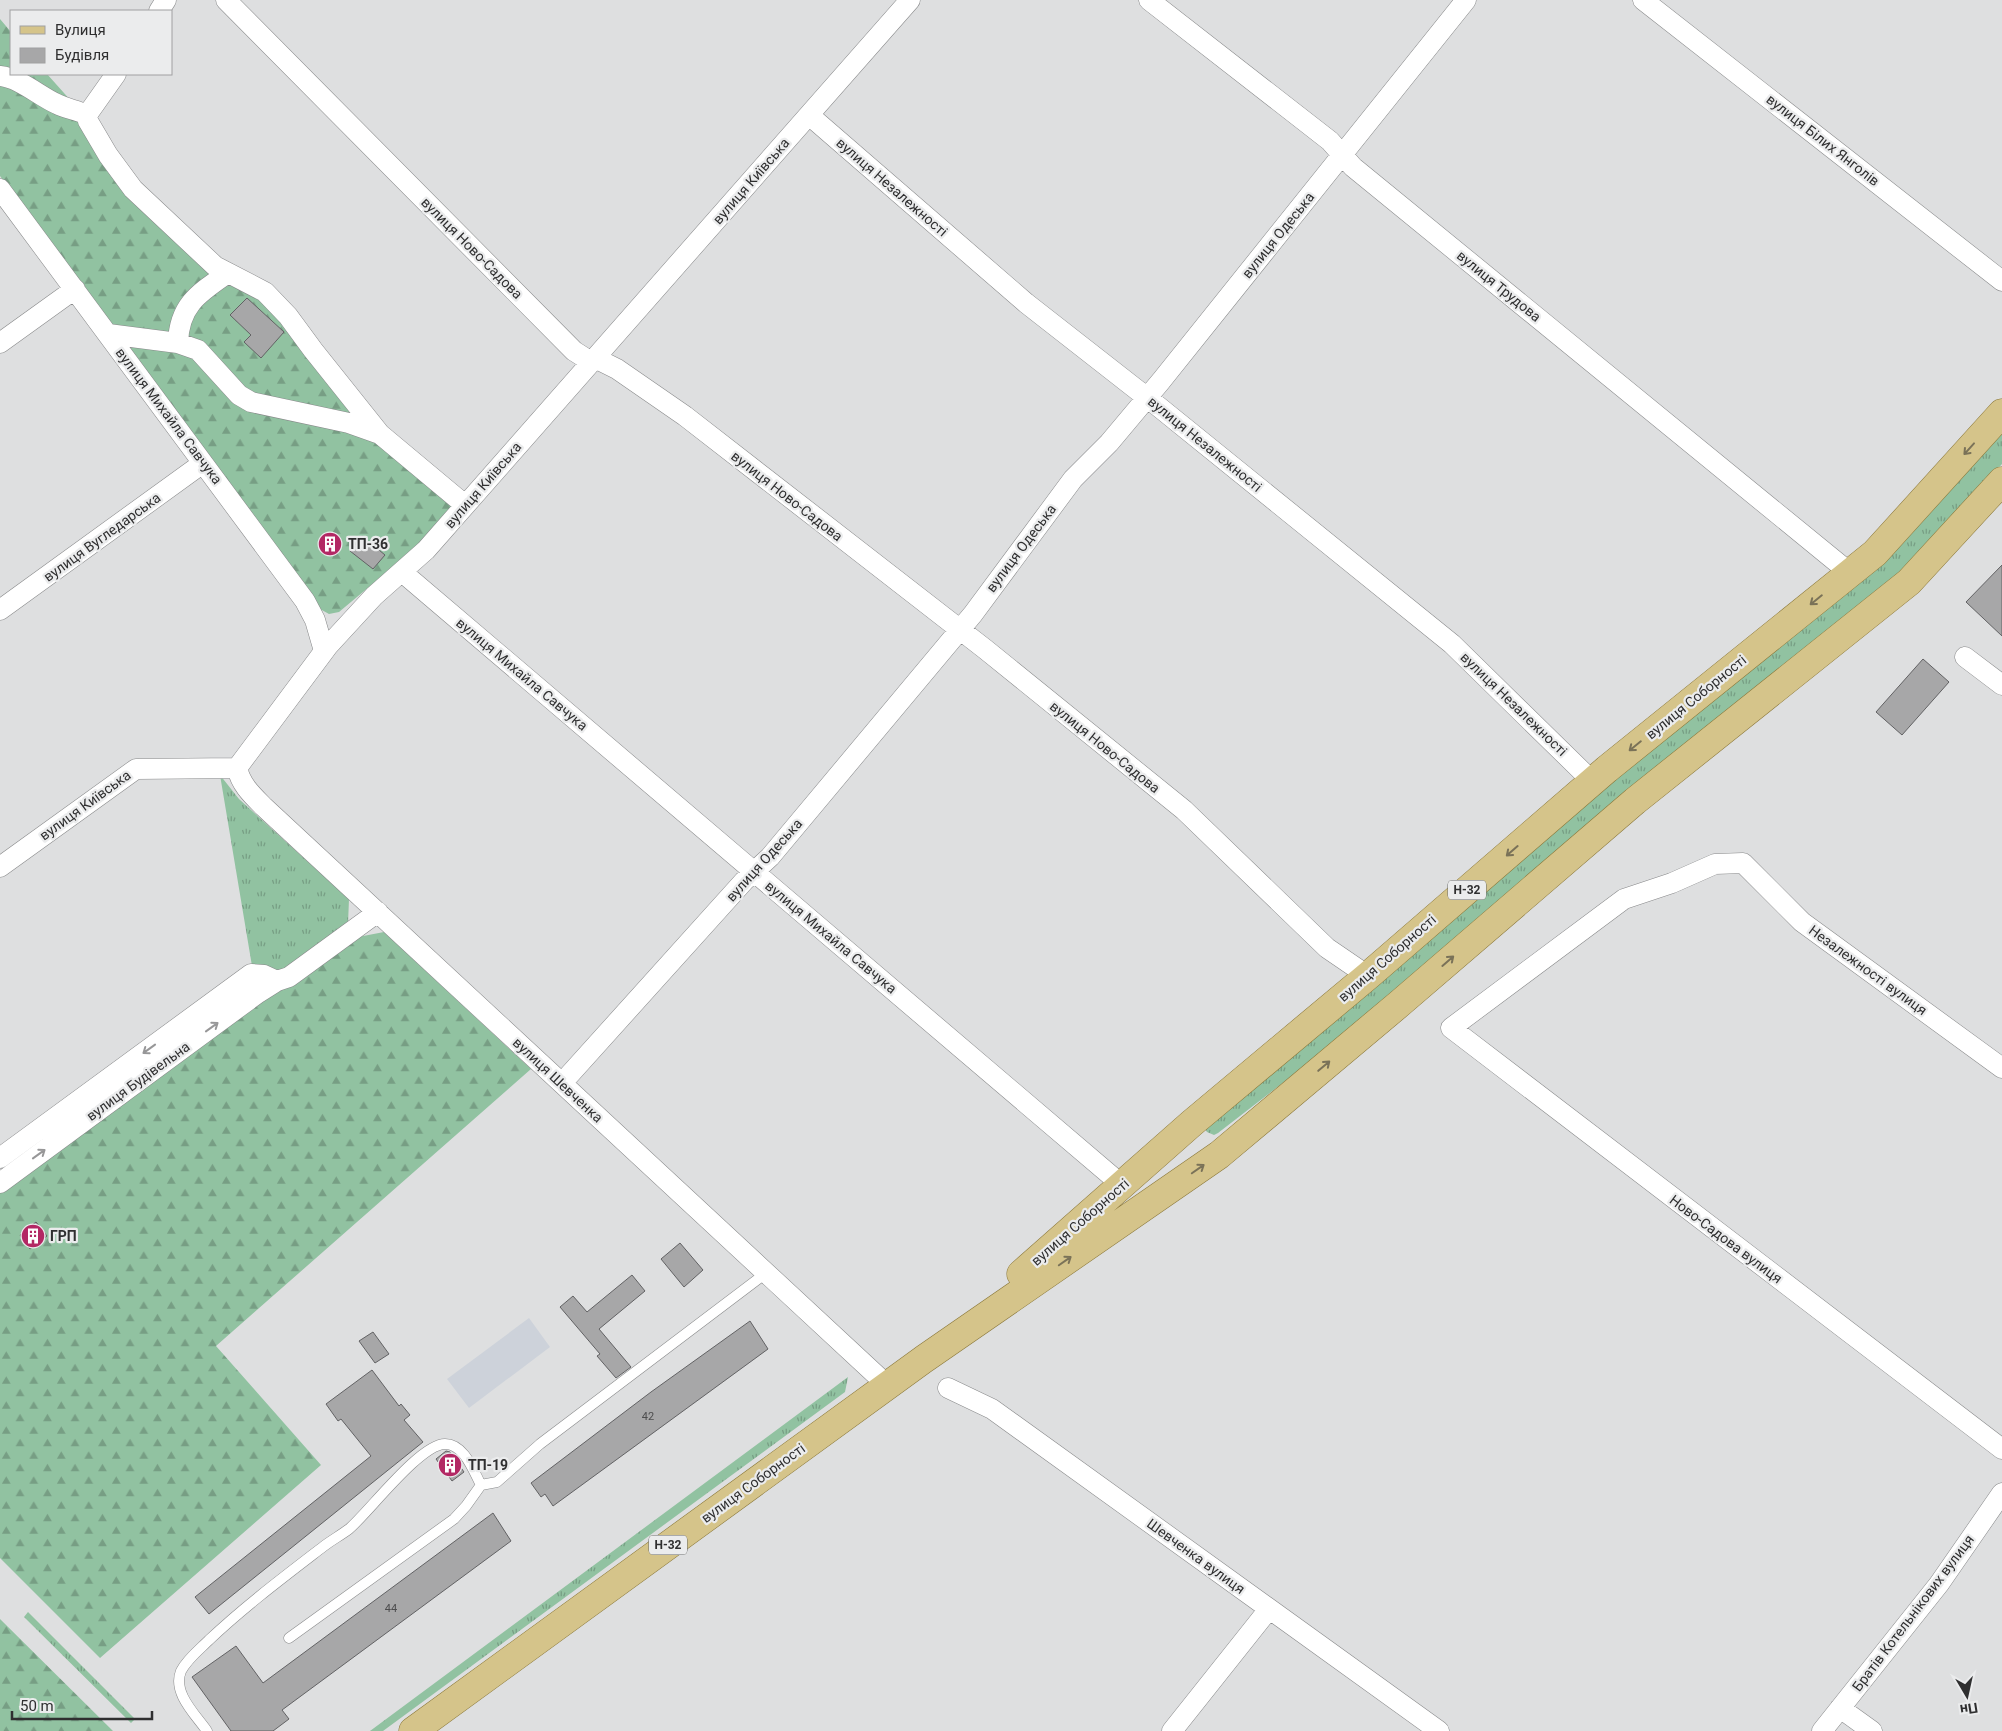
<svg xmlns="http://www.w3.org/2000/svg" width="2002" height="1731" viewBox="0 0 2002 1731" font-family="Roboto,sans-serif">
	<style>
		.built { fill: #cdd2da }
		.grass { fill: url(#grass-tufts) }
		.forest { fill: url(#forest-firs) }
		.building { fill: #a7a7a8; stroke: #626264 }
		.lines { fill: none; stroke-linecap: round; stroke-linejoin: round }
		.service-casing { stroke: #88898a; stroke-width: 11 }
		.minor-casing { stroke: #88898a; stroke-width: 21 }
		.primary-casing { stroke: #897638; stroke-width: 29 }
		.service { stroke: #fff; stroke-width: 10 }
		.minor { stroke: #fff; stroke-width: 20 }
		.primary { stroke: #d5c48a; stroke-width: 28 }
		.oneway { stroke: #7a7258 }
		.oneway2 { stroke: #979798 }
		.labels { text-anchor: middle; stroke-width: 4.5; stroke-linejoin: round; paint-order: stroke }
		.number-label { font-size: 11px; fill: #4d4d4e }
		.shield { fill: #ebeced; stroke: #676869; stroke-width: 1 }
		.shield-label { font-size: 12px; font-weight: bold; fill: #2f2f30 }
		.street-label { font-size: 14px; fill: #2f2f30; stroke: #ebeced }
		.poi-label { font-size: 14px; font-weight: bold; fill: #2f2f30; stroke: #ebeced; text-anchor: start }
	</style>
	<defs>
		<pattern id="grass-tufts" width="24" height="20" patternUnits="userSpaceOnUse" patternTransform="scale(1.25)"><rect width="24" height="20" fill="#91c2a1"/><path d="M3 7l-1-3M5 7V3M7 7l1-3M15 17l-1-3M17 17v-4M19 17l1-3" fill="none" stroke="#779e84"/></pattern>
		<pattern id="forest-firs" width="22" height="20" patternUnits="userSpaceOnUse" patternTransform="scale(1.25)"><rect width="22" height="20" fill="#91c2a1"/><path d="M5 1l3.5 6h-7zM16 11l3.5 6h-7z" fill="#779e84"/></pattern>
	</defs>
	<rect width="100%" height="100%" fill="#dedfe0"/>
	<path class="built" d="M529,1318L550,1347L469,1408L447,1379Z"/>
	<path class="grass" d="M2002,430V464L1899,577L1390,1000L1218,1133L1214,1135L1207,1132L1205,1128Z
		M220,775L239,799L349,899L348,924L281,972L252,966Z
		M848,1377L845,1392L383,1731H370Z
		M28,1612L135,1719L131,1723L24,1617Z"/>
	<path class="forest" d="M0,19L11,32V74H47L81,112L104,156L263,295L445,494L452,508L418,546L339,612L329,614L320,609L0,176Z
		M384,932L531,1069L216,1346L321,1465L100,1658L0,1558V1193L272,994L291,986L358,937Z
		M0,1619L113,1731H0Z"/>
	<path class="building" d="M247,298L284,332L261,358L244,342L251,335L230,315Z
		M362,536L385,555L373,569L350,551Z
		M2002,565V636L1966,602Z
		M1923,659L1949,682L1902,735L1876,712Z
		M36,1222L47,1236L30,1249L20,1235Z
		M680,1243L703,1270L684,1287L661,1259Z
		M632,1275L645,1291L599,1329L631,1367L616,1378L597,1356L600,1354L560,1307L573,1296L587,1312Z
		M750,1321L768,1349L553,1506L545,1494L541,1497L531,1483L651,1392Z
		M373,1332L389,1354L375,1363L359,1341Z
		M372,1370L399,1406L401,1404L410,1415L404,1420L423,1442L209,1614L195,1597L371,1456L341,1419L338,1421L326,1404Z
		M446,1451L450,1452L464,1472L452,1481L436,1459Z
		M493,1513L511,1541L282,1710L289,1719L273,1731H231L192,1677L236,1646L263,1683Z"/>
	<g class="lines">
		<g class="service-casing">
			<path id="service" d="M289,1638L454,1519L466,1506L481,1485L497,1482L540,1444L766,1273
				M207,1731C196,1715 172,1693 181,1671C187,1659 200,1649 209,1640C245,1606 285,1576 324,1546C332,1540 341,1535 349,1529C369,1512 420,1444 445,1444C464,1444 473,1470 481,1485"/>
		</g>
		<g class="minor-casing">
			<path id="minor" d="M226,0L574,351L585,358L601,361L617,369L685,416L985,649L1184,810L1327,948L1368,976
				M1149,0L1330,141L1353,167L1850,573
				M1643,0L2002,281
				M159,11L166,0
				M0,76C20,78 39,96 57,104C67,109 77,110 87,115L88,121L108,155L133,189L215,266L265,292L288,316L313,350L380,434L465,505
				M87,115L116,74
				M809,115L1026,303L1159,407L1452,644L1592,781
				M0,189L305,601L315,620L324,651
				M108,334L178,343L198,350L239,395L251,402L349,423L380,434
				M0,343L75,289
				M178,343C179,305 199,293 228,273
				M402,572L1122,1185
				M0,610L203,463
				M1965,657L2002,685
				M237,768C241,785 252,795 264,807L887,1385
				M0,867L136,769L237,768L328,646L374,596L426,550L910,0
				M2002,1068L1802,922L1743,863L1715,864L1672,883L1624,899L1451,1028L2002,1449
				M562,1083L744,881L770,857L973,614L1073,479L1109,443L1161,381L1466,0
				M0,1158L251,974L264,975L277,981
				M0,1183L258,993L277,981L289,977L378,912
				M948,1388L992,1409L1439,1731
				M1840,1708L1872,1731
				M1172,1731L1269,1609
				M1822,1731L1939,1584L2002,1493"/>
		</g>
		<g class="primary-casing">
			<path id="primary" d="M1021,1274L1192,1123L1369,975L1607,769L1875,553L2002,413
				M413,1731L924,1359L1219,1155L1399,1004L1635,801L1909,582L2002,481"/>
		</g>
		<use href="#service" class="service"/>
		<use href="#minor" class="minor"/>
		<use href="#primary" class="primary"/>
	</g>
	<defs><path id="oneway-shaft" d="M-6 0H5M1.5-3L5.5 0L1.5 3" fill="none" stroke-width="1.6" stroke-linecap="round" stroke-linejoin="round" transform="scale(1.25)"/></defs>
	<g class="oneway">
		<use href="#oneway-shaft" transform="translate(1969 449) rotate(132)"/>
		<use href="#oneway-shaft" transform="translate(1816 600) rotate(141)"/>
		<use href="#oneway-shaft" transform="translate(1635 746) rotate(141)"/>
		<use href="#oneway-shaft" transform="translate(1512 851) rotate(139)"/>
		<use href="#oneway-shaft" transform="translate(1448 961) rotate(-41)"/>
		<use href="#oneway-shaft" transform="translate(1324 1066) rotate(-40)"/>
		<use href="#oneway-shaft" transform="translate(1198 1169) rotate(-35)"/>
		<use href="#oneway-shaft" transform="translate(1065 1261) rotate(-35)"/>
	</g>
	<g class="oneway2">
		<use href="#oneway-shaft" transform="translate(212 1027) rotate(-36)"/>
		<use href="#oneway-shaft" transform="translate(149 1049) rotate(144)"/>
		<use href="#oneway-shaft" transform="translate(39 1154) rotate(-36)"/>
	</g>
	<defs>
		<g id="building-disc" transform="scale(1.25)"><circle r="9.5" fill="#b32864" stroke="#ebeced"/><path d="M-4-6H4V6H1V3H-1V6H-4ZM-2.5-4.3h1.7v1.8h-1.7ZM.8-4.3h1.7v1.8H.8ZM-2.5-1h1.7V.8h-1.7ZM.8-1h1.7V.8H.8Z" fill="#fff"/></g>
	</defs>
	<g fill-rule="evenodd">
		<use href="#building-disc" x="330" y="544"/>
		<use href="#building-disc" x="33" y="1236"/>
		<use href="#building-disc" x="450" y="1465"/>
	</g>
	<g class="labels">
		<g class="number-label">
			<text x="648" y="1420">42</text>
			<text x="391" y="1612">44</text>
		</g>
		<g class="shield">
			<rect x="1448" y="880.5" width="38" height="19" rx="4"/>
			<rect x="649" y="1535.5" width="38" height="19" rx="4"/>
		</g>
		<g class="shield-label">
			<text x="1467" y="894">Н-32</text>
			<text x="668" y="1549">Н-32</text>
		</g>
		<g class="street-label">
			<text transform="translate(1823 140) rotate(38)" y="5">вулиця Білих Янголів</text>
			<text transform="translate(751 181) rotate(-49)" y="5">вулиця Київська</text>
			<text transform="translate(892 187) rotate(41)" y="5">вулиця Незалежності</text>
			<text transform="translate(1278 235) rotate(-51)" y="5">вулиця Одеська</text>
			<text transform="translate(472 248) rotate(45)" y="5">вулиця Ново-Садова</text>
			<text transform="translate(1499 286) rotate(39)" y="5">вулиця Трудова</text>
			<text transform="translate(169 416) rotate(53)" y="5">вулиця Михайла Савчука</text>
			<text transform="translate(1205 444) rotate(39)" y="5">вулиця Незалежності</text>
			<text transform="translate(483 485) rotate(-49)" y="5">вулиця Київська</text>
			<text transform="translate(787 496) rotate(38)" y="5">вулиця Ново-Садова</text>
			<text transform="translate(102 537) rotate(-36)" y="5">вулиця Вугледарська</text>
			<text transform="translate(1021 548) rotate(-53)" y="5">вулиця Одеська</text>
			<text transform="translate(522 674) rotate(40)" y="5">вулиця Михайла Савчука</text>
			<text transform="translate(1696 697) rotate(-39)" y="5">вулиця Соборності</text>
			<text transform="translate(1514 704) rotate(44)" y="5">вулиця Незалежності</text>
			<text transform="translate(1105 747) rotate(39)" y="5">вулиця Ново-Садова</text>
			<text transform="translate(85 805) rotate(-36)" y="5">вулиця Київська</text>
			<text transform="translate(764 860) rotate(-48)" y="5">вулиця Одеська</text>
			<text transform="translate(831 937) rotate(40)" y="5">вулиця Михайла Савчука</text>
			<text transform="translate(1387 958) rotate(-41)" y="5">вулиця Соборності</text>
			<text transform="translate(1868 970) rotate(36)" y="5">Незалежності вулиця</text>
			<text transform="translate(558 1080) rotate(43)" y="5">вулиця Шевченка</text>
			<text transform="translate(138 1081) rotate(-36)" y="5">вулиця Будівельна</text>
			<text transform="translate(1080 1222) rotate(-41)" y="5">вулиця Соборності</text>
			<text transform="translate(1726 1239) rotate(37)" y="5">Ново-Садова вулиця</text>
			<text transform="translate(753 1483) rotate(-36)" y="5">вулиця Соборності</text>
			<text transform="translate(1196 1556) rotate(36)" y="5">Шевченка вулиця</text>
			<text transform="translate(1913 1613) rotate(-53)" y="5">Братів Котельнікових вулиця</text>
		</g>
		<g class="poi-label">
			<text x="348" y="549">ТП-36</text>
			<text x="50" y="1241">ГРП</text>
			<text x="468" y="1470">ТП-19</text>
		</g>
	</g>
	<rect x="10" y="10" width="162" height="65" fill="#ebeced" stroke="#a0a0a1"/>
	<rect x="20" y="26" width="25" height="8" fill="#d5c48a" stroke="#a0a0a1"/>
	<text x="55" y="35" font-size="15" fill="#2f2f30">Вулиця</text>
	<rect x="20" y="48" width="25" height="15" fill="#a7a7a8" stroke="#a0a0a1"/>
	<text x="55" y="60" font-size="15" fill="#2f2f30">Будівля</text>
	<g transform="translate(1967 1696) rotate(171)" stroke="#ebeced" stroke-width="4" paint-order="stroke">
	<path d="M0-4L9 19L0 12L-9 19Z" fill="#2f2f30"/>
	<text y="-8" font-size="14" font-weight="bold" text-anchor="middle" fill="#2f2f30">Пн</text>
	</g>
	<path d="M12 1711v8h140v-8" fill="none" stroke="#2f2f30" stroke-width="2.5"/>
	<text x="20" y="1711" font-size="15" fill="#2f2f30" stroke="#ebeced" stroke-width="4" paint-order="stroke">50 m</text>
</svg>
